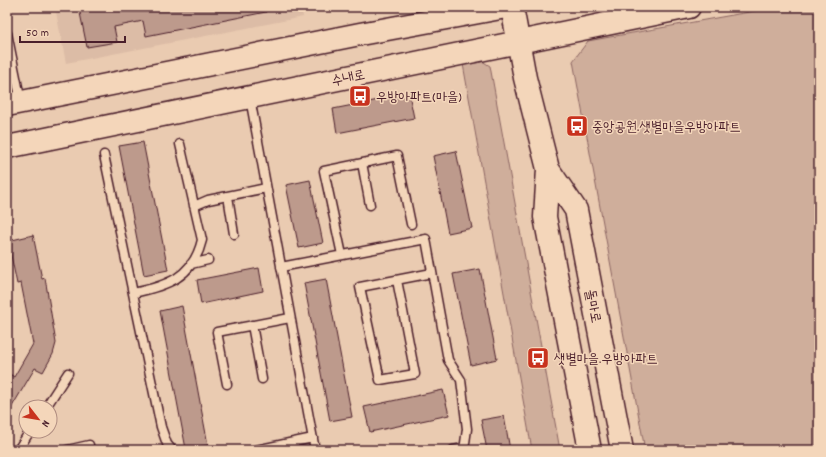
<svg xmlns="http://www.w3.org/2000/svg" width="826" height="457" viewBox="0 0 826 457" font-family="Dekko,'Poor Story',sans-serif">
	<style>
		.built { fill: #dcbca6 }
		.green { fill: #cfae9b; stroke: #8c6663 }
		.building { fill: #bd9a8c; stroke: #4a1f2b }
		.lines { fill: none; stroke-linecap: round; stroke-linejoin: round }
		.lane-casing { stroke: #4a1f2b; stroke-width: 11 }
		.secondary-casing { stroke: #4a1f2b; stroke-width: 25 }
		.primary-casing { stroke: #4a1f2b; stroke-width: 25 }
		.lane { stroke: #f4d6ba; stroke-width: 8 }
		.secondary { stroke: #f4d6ba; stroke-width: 22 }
		.primary { stroke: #f4d6ba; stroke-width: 22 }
		.labels { text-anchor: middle; stroke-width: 3; stroke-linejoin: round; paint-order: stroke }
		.street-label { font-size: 14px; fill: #4a1f2b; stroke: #f4d6ba }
		.poi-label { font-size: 14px; fill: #4a1f2b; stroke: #f4d6ba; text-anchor: start }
	</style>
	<rect width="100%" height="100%" fill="#eacbb1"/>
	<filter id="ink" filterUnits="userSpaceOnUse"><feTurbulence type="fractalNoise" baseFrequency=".025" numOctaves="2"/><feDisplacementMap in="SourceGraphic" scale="8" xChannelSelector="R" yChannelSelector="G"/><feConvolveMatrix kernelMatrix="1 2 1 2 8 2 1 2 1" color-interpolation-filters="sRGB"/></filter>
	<g filter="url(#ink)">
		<path class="built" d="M55,7H301L303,17L66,63Z"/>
		<path class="green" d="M777,7H819V450H645L573,61L588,41Z
			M482,61L490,66L560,450H532L463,64Z"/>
		<path class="building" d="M87,7H266V12L146,36L143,21L114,27L117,42L87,47L79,8Z
			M409,94L414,118L337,133L333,109Z
			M143,142L168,270L144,275L119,146Z
			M456,151L472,228L448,233L433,156Z
			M310,180L323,243L299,248L286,185Z
			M33,235L42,279L45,278L56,343L53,354L43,372L35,368L7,415V372L14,377L33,344L21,283L17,284L8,241Z
			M259,268L263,291L201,304L197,280Z
			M480,269L497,359L471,365L453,274Z
			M326,279L352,417L330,421L304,283Z
			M182,306L208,445L186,449L160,311Z
			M443,390L449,415L370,432L364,407Z
			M504,416L510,450H487L481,420Z"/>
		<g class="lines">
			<g class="lane-casing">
				<path id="lane" d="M7,33L21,102
					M250,98L315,450
					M104,155L161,427L167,444L172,450
					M362,163L370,205
					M228,196L234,234
					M194,206L208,200L266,188
					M342,255L324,171L397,156L411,224
					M191,264L208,260
					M281,267L426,239L448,360L461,380L467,429L464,450
					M397,280L415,374L380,380L360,287L432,273
					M133,293C166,286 193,278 202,240L180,144
					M252,325L262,379
					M227,384L217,332L290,318
					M46,407L68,373
					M18,450L30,431
					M67,450L89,445
					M256,450L313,438
					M453,450L464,448"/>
			</g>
			<g class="secondary-casing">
				<path id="secondary" d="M7,105L360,34L506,7
					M7,147L689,7"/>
			</g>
			<g class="primary-casing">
				<path id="primary" d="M512,7L525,78L548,169L545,217L590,450
					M548,169L576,210L622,450"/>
			</g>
			<use href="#lane" class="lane"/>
			<use href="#secondary" class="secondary"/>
			<use href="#primary" class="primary"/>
		</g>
	</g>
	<defs>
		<g id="bus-square" transform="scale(1.15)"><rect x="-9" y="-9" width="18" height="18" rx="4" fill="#c8321e" stroke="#f4d6ba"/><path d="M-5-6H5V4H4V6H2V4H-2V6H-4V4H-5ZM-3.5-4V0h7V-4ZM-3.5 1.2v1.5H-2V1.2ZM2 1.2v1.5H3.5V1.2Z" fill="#fff"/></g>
	</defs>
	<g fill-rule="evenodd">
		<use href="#bus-square" x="360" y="96"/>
		<use href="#bus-square" x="577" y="126"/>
		<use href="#bus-square" x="538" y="358"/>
	</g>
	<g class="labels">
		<g class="street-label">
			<text transform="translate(348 77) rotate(-12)" y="5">수내로</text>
			<text transform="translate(594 306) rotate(79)" y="5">돌마로</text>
		</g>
		<g class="poi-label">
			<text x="376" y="101">우방아파트(마을)</text>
			<text x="592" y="131">중앙공원.샛별마을우방아파트</text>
			<text x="554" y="363">샛별마을.우방아파트</text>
		</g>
	</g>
	<rect width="826" height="457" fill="none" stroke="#f4d6ba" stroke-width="24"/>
	<rect x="12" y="12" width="802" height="433" fill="none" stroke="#4a1f2b" stroke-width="1.5" filter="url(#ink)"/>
	<g transform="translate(38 419) rotate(121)"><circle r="19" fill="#f4d6ba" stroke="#b08d81"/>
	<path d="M0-3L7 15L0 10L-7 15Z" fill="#c8321e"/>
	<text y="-6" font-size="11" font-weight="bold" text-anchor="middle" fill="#4a1f2b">N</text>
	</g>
	<path d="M20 36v6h105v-6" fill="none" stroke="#4a1f2b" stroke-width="2"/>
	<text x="26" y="36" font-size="12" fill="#4a1f2b" stroke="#f4d6ba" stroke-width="3" paint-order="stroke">50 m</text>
</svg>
